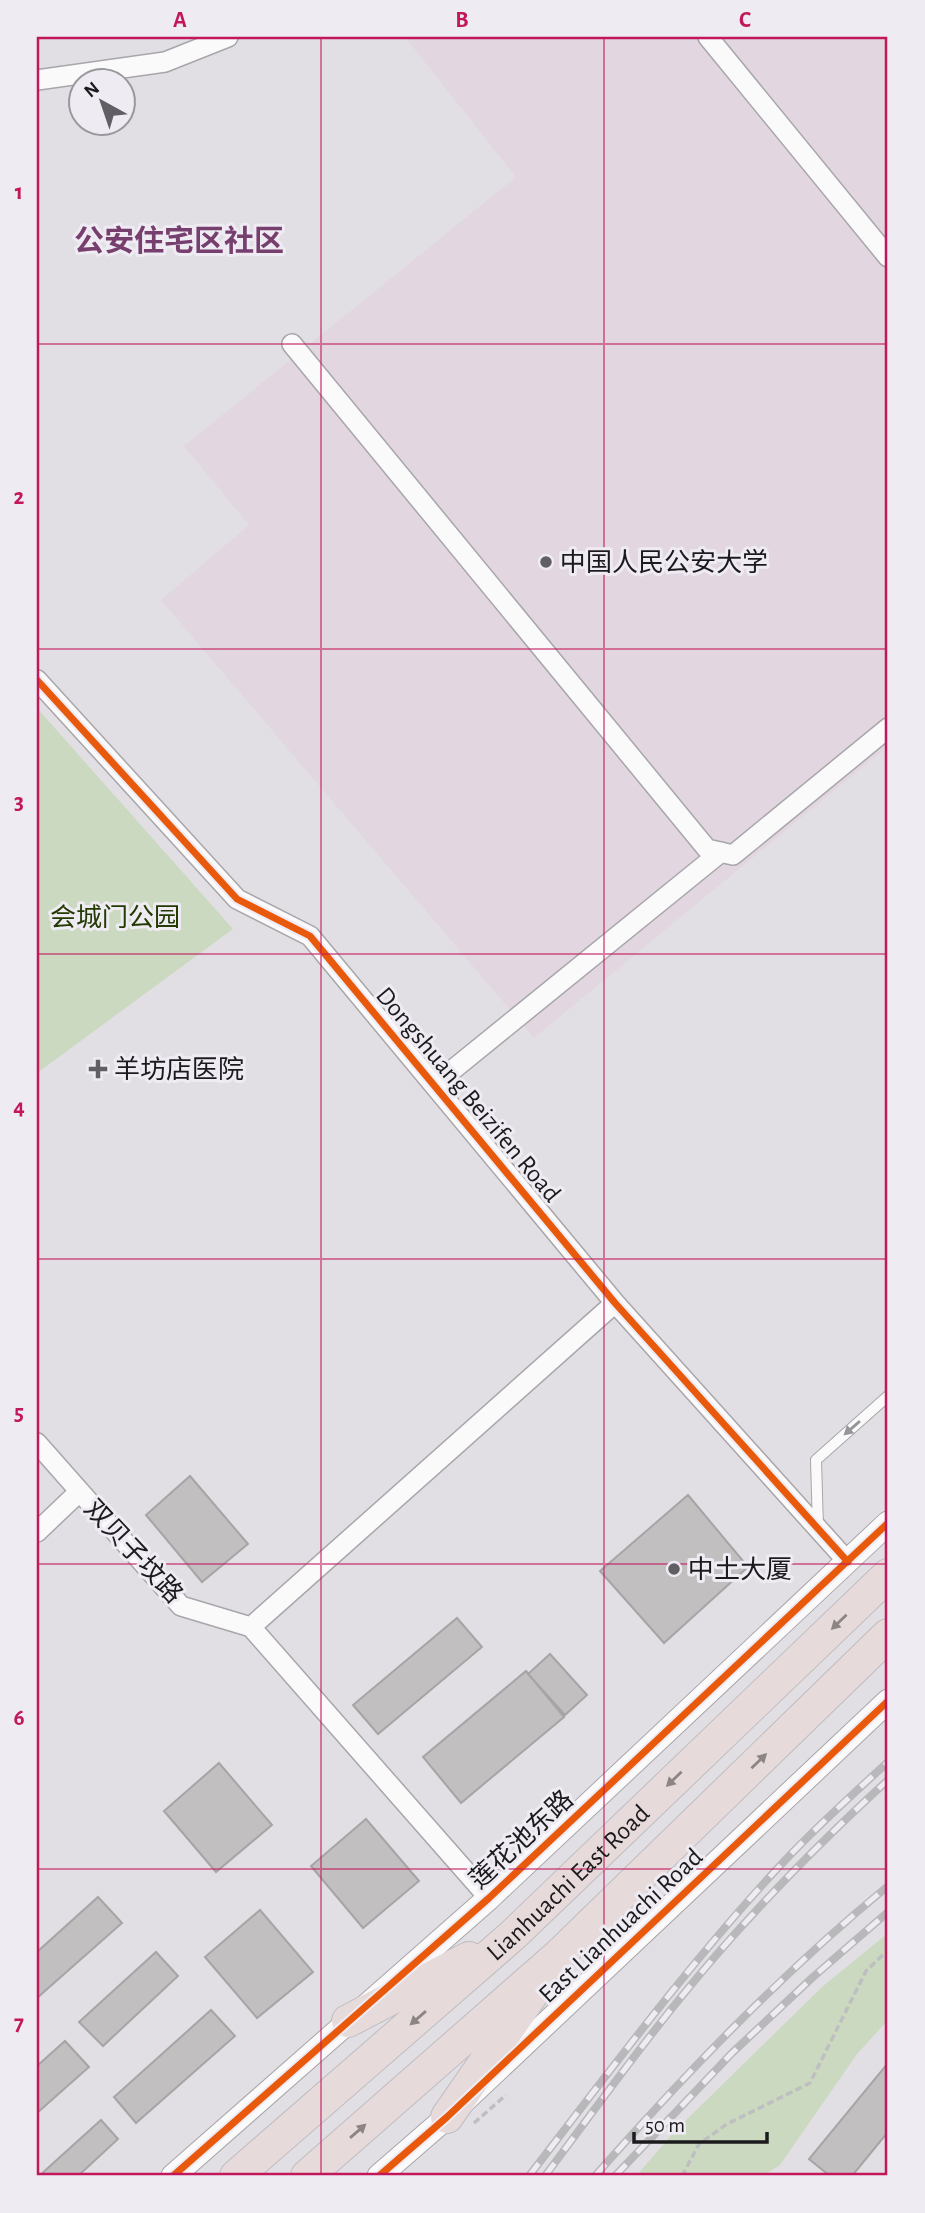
<svg xmlns="http://www.w3.org/2000/svg" width="925" height="2213" viewBox="0 0 925 2213" font-family="'Alegreya Sans','Noto Sans SC',sans-serif">
	<style>
		.education { fill: #e2d6e0 }
		.green { fill: #cad9bf }
		.building { fill: #c1bfc0; stroke: #a6a4a5; stroke-width: 2 }
		.lines { fill: none; stroke-linecap: round; stroke-linejoin: round }
		.service-casing { stroke: #a8a6aa; stroke-width: 12 }
		.minor-casing { stroke: #a8a6aa; stroke-width: 22 }
		.tertiary-casing { stroke: #a8a6aa; stroke-width: 25 }
		.trunk-casing { stroke: #bfbdc0; stroke-width: 34 }
		.path { stroke: #bfbec1; stroke-width: 3.5; stroke-dasharray: 7 3.5; stroke-linecap: butt }
		.service { stroke: #fafafb; stroke-width: 10 }
		.minor { stroke: #fafafb; stroke-width: 19 }
		.tertiary { stroke: #fafafb; stroke-width: 23 }
		.trunk { stroke: #e7dada; stroke-width: 32 }
		.rail-casing { stroke: #b8b8ba; stroke-width: 8 }
		.rail { stroke: #eeebf3; stroke-width: 5; stroke-dasharray: 16; stroke-linecap: butt }
		.cycleway-casing { stroke: #eeebf3; stroke-width: 11 }
		.cycleway { stroke: #e8590c; stroke-width: 7 }
		.oneway { fill: #969597 }
		.oneway2 { fill: #8c8485 }
		.grid { fill: none; stroke: #c2185b; stroke-width: 2; stroke-opacity: 0.55 }
		.poi-dot { fill: #615f63; stroke: #eeebf3; stroke-width: 2.5 }
		.labels { text-anchor: middle; stroke-width: 6; stroke-linejoin: round; paint-order: stroke }
		.poi-label { font-size: 26px; fill: #1c1a1d; stroke: #eeebf3; text-anchor: start }
		.park-label { font-size: 26px; fill: #233b02; stroke: #eeebf3 }
		.street-label { font-size: 26px; fill: #1c1a1d; stroke: #eeebf3 }
		.quarter-label { font-size: 30px; font-weight: bold; fill: #773f6e; stroke: #eeebf3 }
		.neatline { fill: none; stroke: #c2185b; stroke-width: 2.5 }
		.grid-label { font-size: 23px; text-anchor: middle; font-weight: bold; fill: #c2185b }
	</style>
	<rect width="100%" height="100%" fill="#e1dfe4"/>
	<path class="education" d="M405,37H888V746L534,1038L161,600L249,525L184,446L516,177Z"/>
	<path class="green" d="M37,708L233,929L37,1073Z
		M888,1933V2020L857,2054L780,2165L763,2176H636L676,2130L822,1987Z"/>
	<path class="building" d="M190,1476L248,1544L202,1582L146,1515Z
		M688,1495L748,1567L664,1643L600,1571Z
		M457,1618L482,1647L378,1734L353,1705Z
		M550,1654L587,1695L565,1715L528,1674Z
		M526,1671L564,1717L461,1803L423,1757Z
		M219,1763L272,1825L216,1872L164,1811Z
		M366,1819L419,1881L363,1928L311,1866Z
		M98,1897L122,1923L37,1998V1952Z
		M260,1910L313,1972L257,2018L205,1957Z
		M156,1952L178,1976L103,2046L79,2022Z
		M211,2010L235,2036L136,2123L114,2097Z
		M65,2041L89,2067L37,2113V2066Z
		M888,2063V2132L852,2176H830L809,2159Z
		M101,2120L118,2139L78,2176H39Z"/>
	<g class="lines">
		<g class="service-casing">
			<path id="service" d="M818,1528L816,1460L888,1396"/>
		</g>
		<g class="minor-casing">
			<path id="minor" d="M708,37L888,257
				M37,80L165,62L228,37
				M292,344L707,849L733,855L888,728
				M37,680L237,899L310,936L615,1303L848,1562
				M434,1085L721,852
				M37,1443L181,1606L251,1627
				M37,1532L79,1492
				M489,1898L251,1627L615,1303"/>
		</g>
		<g class="tertiary-casing">
			<path id="tertiary" d="M173,2176L489,1898L888,1523
				M379,2176L447,2117L888,1701"/>
		</g>
		<g class="trunk-casing">
			<g id="trunk">
				<path d="M348,2021L469,1958"/>
				<path d="M447,2117L532,1994"/>
				<path id="s1" d="M236,2176L513,1935L888,1575"/>
				<path d="M307,2176L559,1955L888,1635"/>
			</g>
		</g>
		<path class="path" d="M474,2123L506,2095
			M682,2176L699,2144L727,2124L810,2083L866,1971L888,1950"/>
		<use href="#service" class="service"/>
		<use href="#minor" class="minor"/>
		<use href="#tertiary" class="tertiary"/>
		<use href="#trunk" class="trunk"/>
		<g class="rail-casing">
			<path id="rail" d="M529,2176C613,2067 696,1954 791,1854C822,1822 855,1792 888,1762
				M545,2176C612,2086 678,1994 755,1912C797,1866 842,1822 888,1780
				M595,2176C686,2073 781,1974 888,1886
				M615,2176L732,2053L813,1977L888,1912"/>
		</g>
		<use href="#rail" class="rail"/>
		<g class="cycleway-casing">
			<path id="cycleway" d="M37,680L237,899L310,936L615,1303L848,1562
				M173,2176L489,1898L888,1523
				M379,2176L447,2117L888,1701"/>
		</g>
		<use href="#cycleway" class="cycleway"/>
	</g>
	<defs><path id="oneway-solid" d="M-6-.8H1V-3.2L6.5 0L1 3.2V.8H-6Z" transform="scale(1.75)"/></defs>
	<use class="oneway" href="#oneway-solid" transform="translate(852 1428) rotate(139)"/>
	<g class="oneway2">
		<use href="#oneway-solid" transform="translate(839 1622) rotate(136)"/>
		<use href="#oneway-solid" transform="translate(759 1761) rotate(-44)"/>
		<use href="#oneway-solid" transform="translate(674 1779) rotate(136)"/>
		<use href="#oneway-solid" transform="translate(418 2018) rotate(139)"/>
		<use href="#oneway-solid" transform="translate(358 2131) rotate(-41)"/>
	</g>
	<path class="grid" d="M321,37V2176M604,37V2176M37,344H888M37,649H888M37,954H888M37,1259H888M37,1564H888M37,1869H888"/>
	<g class="poi-dot">
		<circle cx="546" cy="562" r="7"/>
		<path d="M94.5 1058.5h7v7h7v7h-7v7h-7v-7h-7v-7h7z"/>
		<circle cx="674" cy="1569" r="7"/>
	</g>
	<g class="labels">
		<g class="poi-label">
			<text x="560" y="571">中国人民公安大学</text>
			<text x="114" y="1078">羊坊店医院</text>
			<text x="688" y="1578">中土大厦</text>
		</g>
		<g class="park-label">
			<text x="115" y="926">会城门公园</text>
		</g>
		<g class="street-label">
			<text transform="translate(469 1094) rotate(50)" y="9">Dongshuang Beizifen Road</text>
			<text transform="translate(134 1551) rotate(47)" y="9">双贝子坟路</text>
			<text transform="translate(521 1839) rotate(-43)" y="9">莲花池东路</text>
			<text dy="9" stroke="none"><textPath href="#s1" startOffset="443">Lianhuachi East Road</textPath></text>
			<text transform="translate(620 1925) rotate(-43)" y="9">East Lianhuachi Road</text>
		</g>
		<g class="quarter-label">
			<text x="179" y="251">公安住宅区社区</text>
		</g>
	</g>
	<rect width="925" height="2213" fill="none" stroke="#eeebf3" stroke-width="77"/>
	<g transform="translate(102 102) rotate(320)"><circle r="33" fill="#eeebf3" stroke="#9a979d" stroke-width="2"/>
	<path d="M0-5L12 26L0 18L-12 26Z" fill="#615f63"/>
	<text y="-10" font-size="19" font-weight="bold" text-anchor="middle" fill="#1c1a1d">N</text>
	</g>
	<path d="M634 2132v10h133v-10" fill="none" stroke="#1c1a1d" stroke-width="3.5"/>
	<text x="645" y="2132" font-size="21" fill="#1c1a1d" stroke="#eeebf3" stroke-width="5" paint-order="stroke">50 m</text>
	<rect x="38" y="38" width="848" height="2136" class="neatline"/>
	<g class="grid-label">
		<text x="180" y="27">A</text>
		<text x="462" y="27">B</text>
		<text x="745" y="27">C</text>
		<text x="19" y="199">1</text>
		<text x="19" y="504">2</text>
		<text x="19" y="809">3</text>
		<text x="19" y="1114">4</text>
		<text x="19" y="1420">5</text>
		<text x="19" y="1725">6</text>
		<text x="19" y="2030">7</text>
	</g>
</svg>
